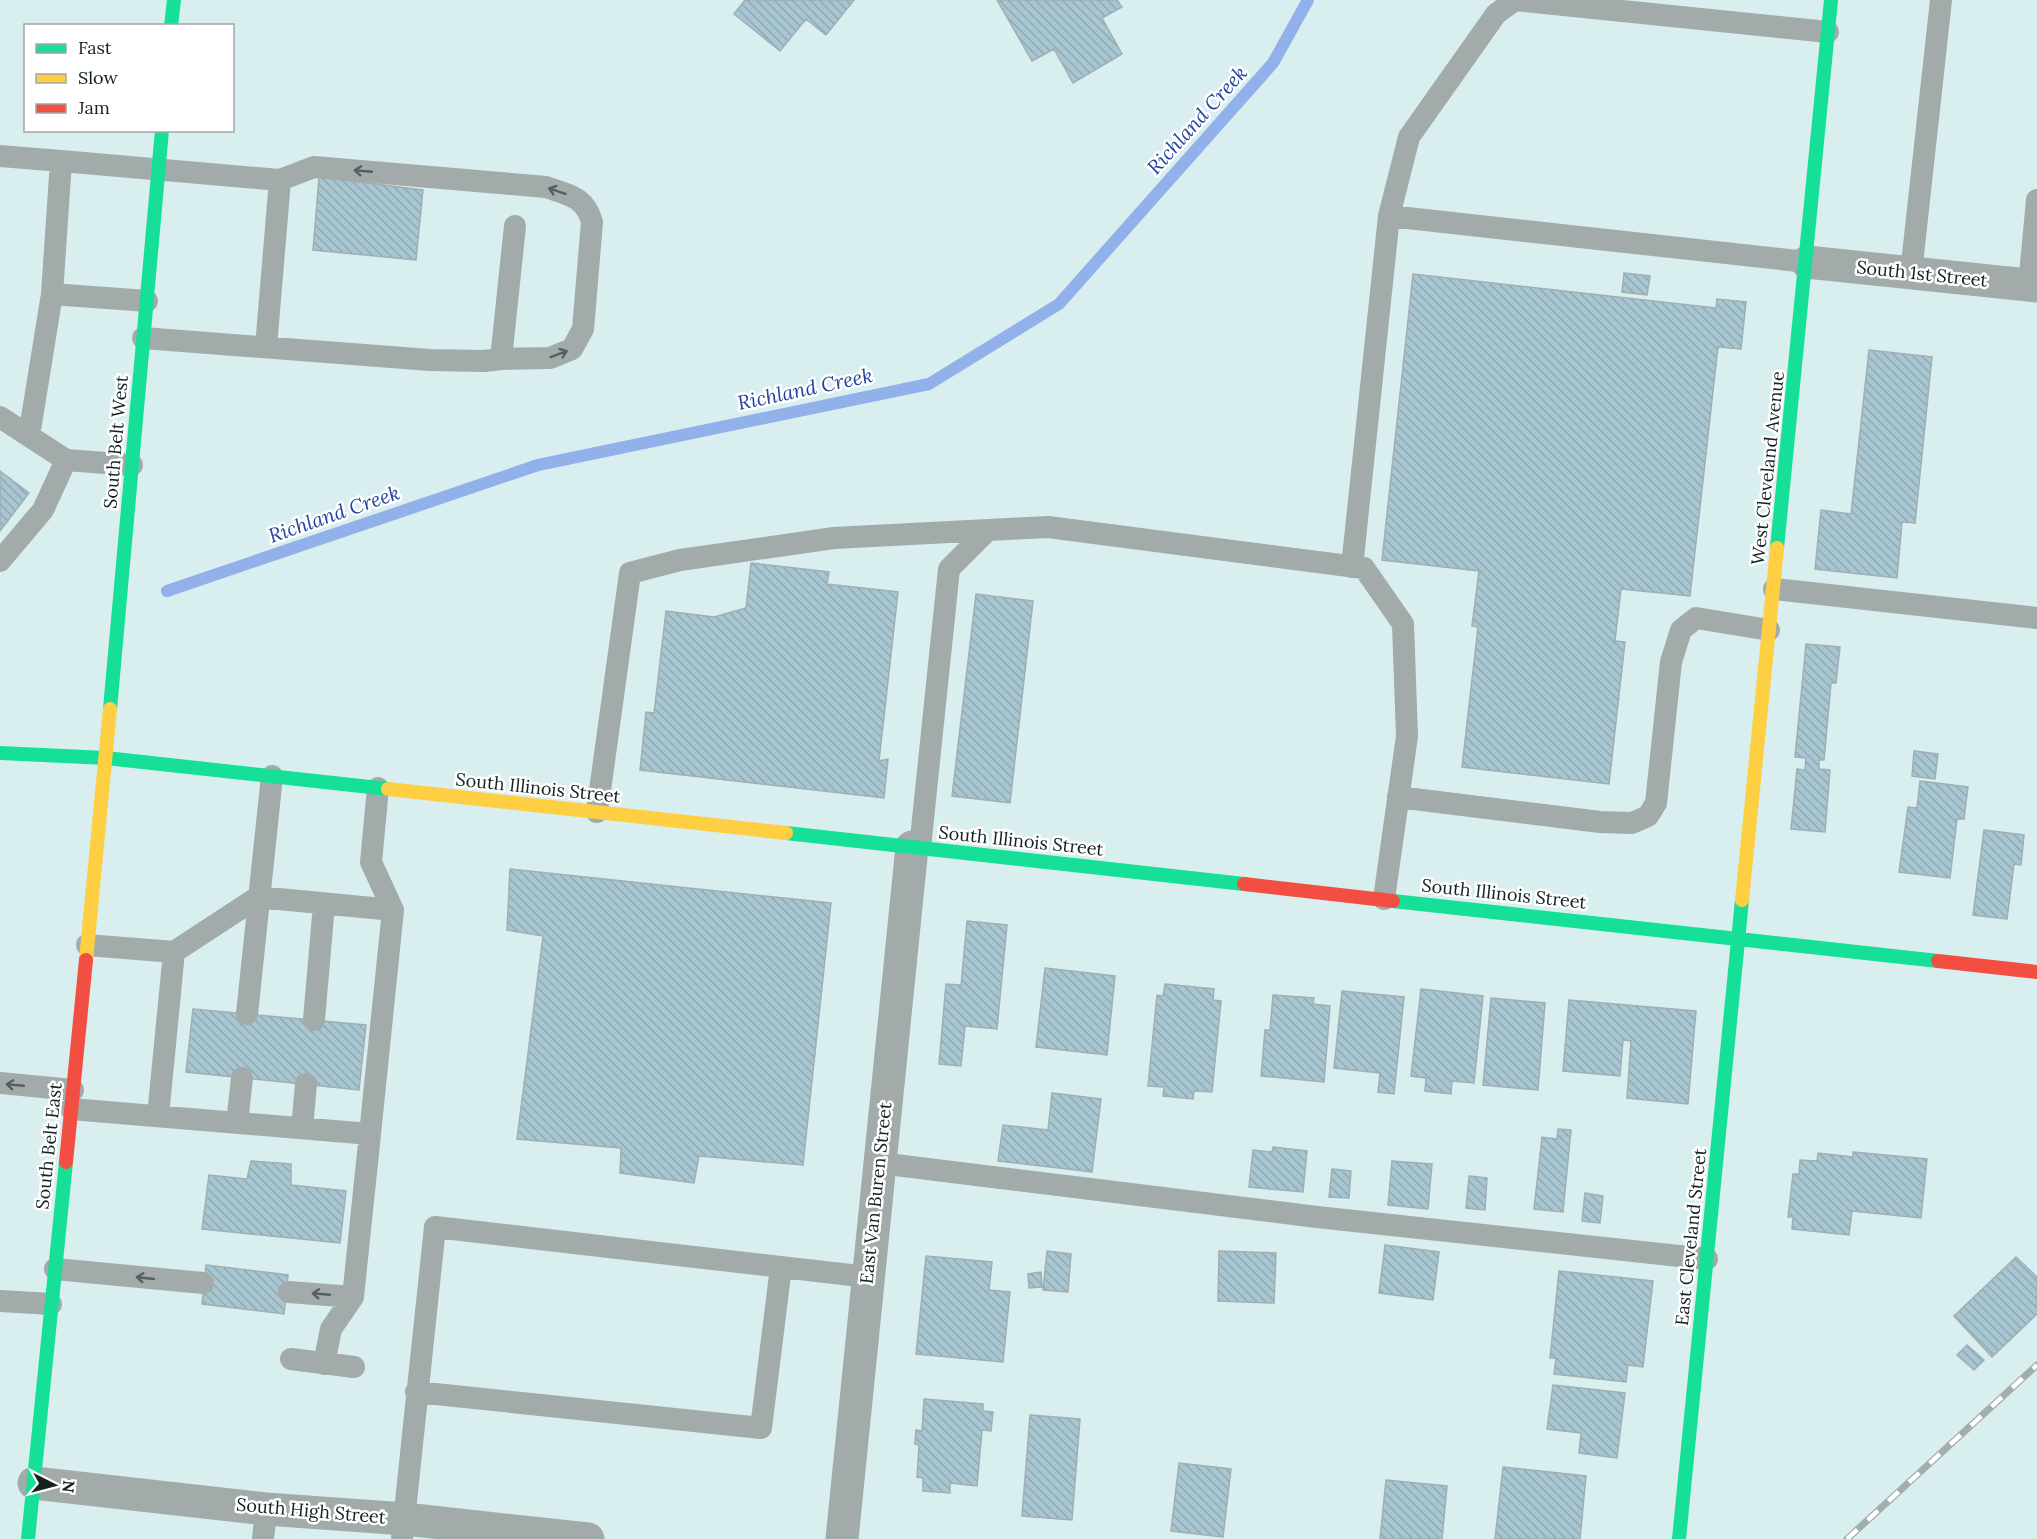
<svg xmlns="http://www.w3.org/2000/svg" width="2037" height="1539" viewBox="0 0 2037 1539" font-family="Lora,serif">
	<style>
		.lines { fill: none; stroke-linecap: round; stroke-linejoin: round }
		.stream { stroke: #92b0e9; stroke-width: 12 }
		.building { fill: url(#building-back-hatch); stroke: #a0afb2; stroke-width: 1.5 }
		.lane { stroke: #a2aba9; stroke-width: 22 }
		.street { stroke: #a2aba9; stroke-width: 33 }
		.fast { stroke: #16e098; stroke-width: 14 }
		.slow { stroke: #ffcf43; stroke-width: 14 }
		.jam { stroke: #f24e42; stroke-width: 14 }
		.rail-casing { stroke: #a2adad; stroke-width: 7 }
		.rail { stroke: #fff; stroke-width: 4.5; stroke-dasharray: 14; stroke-linecap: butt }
		.oneway { stroke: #54605f }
		.labels { text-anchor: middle; stroke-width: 5; stroke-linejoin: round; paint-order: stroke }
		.street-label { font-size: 18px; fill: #142223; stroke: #fff }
		.water-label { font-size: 20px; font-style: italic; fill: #2443a0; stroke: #fff }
	</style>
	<defs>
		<pattern id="building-back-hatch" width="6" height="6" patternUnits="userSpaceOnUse" patternTransform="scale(1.5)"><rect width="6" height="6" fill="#a7c6d1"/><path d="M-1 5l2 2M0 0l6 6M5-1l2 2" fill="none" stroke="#8faab3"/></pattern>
	</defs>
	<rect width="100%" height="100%" fill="#d9eeef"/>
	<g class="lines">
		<path class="stream" d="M167,591L538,465L929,384L1059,304L1273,63L1308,0"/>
	</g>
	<path class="building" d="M745,0H854L826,35L806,19L780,51L734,14Z
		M997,0H1117L1122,7L1102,18L1122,54L1073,83L1054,49L1032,61Z
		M319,177L423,190L416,260L313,250Z
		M1624,273L1650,276L1647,295L1622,292Z
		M1413,274L1716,308L1717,299L1746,302L1741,349L1718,347L1690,596L1621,589L1615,641L1625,642L1609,784L1462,767L1478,627L1472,626L1479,571L1382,560Z
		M1869,350L1932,357L1915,523L1902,522L1897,578L1815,569L1821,510L1851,514Z
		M0,471L29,493L0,531Z
		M751,563L829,572L827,584L898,592L879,761L888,759L884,798L640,770L646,712L654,713L666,611L714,617L746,608Z
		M976,594L1033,601L1010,803L952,796Z
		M1806,644L1840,647L1836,683H1831L1824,760H1819V769L1830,770L1825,832L1791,829L1797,769L1805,770L1806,758L1795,757Z
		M1914,751L1938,754L1935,779L1912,776Z
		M1920,781L1968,787L1964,819H1957L1950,878L1899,872L1908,807L1917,808Z
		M1984,830L2024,835L2021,865L2014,864L2007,919L1973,915Z
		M510,869L831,903L803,1165L699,1156L694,1183L620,1173L621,1148L517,1139L543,936L507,930Z
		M967,921L1007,925L997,1029L965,1026L961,1066L939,1064L946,984L961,985Z
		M1045,968L1115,976L1107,1055L1036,1047Z
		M1165,984L1214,989L1213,1000L1221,1001L1212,1092L1194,1091L1193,1099L1163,1096L1164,1087L1148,1086L1157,995L1163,996Z
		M1421,989L1483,996L1474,1083L1452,1081L1451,1094L1425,1091L1426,1078L1411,1076Z
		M1342,991L1404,997L1394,1094L1378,1092L1380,1073L1334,1068Z
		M1273,995L1314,998L1313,1004L1330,1006L1324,1082L1261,1076L1265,1030H1270Z
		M1491,998L1545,1003L1538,1090L1483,1085Z
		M1569,1000L1696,1011L1688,1104L1627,1098L1631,1041L1623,1040L1620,1076L1563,1071Z
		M193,1009L366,1025L359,1090L186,1072Z
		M1052,1093L1101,1099L1092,1172L998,1161L1003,1125L1048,1130Z
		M1558,1129L1571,1130L1563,1212L1534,1209L1542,1137L1557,1139Z
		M1273,1147L1307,1151L1303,1192L1249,1187L1253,1150L1272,1152Z
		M1853,1152L1927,1159L1921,1218L1852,1211L1849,1235L1792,1229L1793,1217H1788L1793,1174H1799L1800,1160L1817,1161L1818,1153L1853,1157Z
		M251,1161L291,1164V1185L346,1191L340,1243L202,1229L209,1175L247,1179Z
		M1392,1161L1432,1164L1428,1209L1388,1205Z
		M1332,1169L1351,1171L1349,1198L1329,1197Z
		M1469,1176L1487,1178L1485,1210L1466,1208Z
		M1585,1193L1603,1196L1600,1223L1582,1221Z
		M1385,1245L1439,1252L1433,1300L1379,1293Z
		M1047,1251L1071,1254L1068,1292L1043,1290Z
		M1219,1251L1276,1253L1274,1303L1218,1301Z
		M926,1256L992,1262L989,1290L1010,1292L1003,1362L916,1354Z
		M2016,1257L2037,1277V1314L1992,1357L1954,1316Z
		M206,1265L288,1275L284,1314L202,1304Z
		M1559,1271L1653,1281L1643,1367L1628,1365L1626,1382L1554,1374L1556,1358H1550Z
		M1041,1272L1042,1287L1029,1288L1028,1274Z
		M1967,1345L1984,1360L1974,1370L1957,1355Z
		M1553,1385L1625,1393L1617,1458L1579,1453L1581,1433L1547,1429Z
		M924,1399L983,1404V1411L993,1412L991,1431L982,1430L977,1486L950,1483V1493L923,1491V1478L917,1477L919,1445L915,1444L916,1430L922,1431Z
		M1030,1415L1080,1419L1072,1520L1022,1516Z
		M1179,1463L1231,1469L1223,1537L1171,1531Z
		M1503,1467L1586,1476L1580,1539H1495Z
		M1386,1480L1447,1486L1442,1539H1380Z"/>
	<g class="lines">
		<path class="lane" d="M0,156L61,161
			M1389,216L1409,137L1496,14L1515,0L1828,32
			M1911,273L1941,0
			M2029,285L2037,200
			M52,294L147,301
			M143,338L430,360L484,361L501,359L515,226
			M266,347L280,180
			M0,417L29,436
			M132,465L66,460L29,436L52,294L61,161L280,180L314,167L546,187C568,195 585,196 592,222L583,329L572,349L550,358L501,359
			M0,561L43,510L66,460
			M1352,567L1389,216L1807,262
			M1774,589L2037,618
			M378,788L371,862L393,910
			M1398,797L1600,822L1632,823L1648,816L1656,803L1671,662L1681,630L1696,618L1769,630
			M597,812L630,573L680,560L834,538L988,530
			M920,848L949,569L988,530L1048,527L1364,568L1403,624L1407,736L1384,899
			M247,1014L272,776
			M314,1020L324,904
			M0,1083L73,1090
			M71,1109L370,1134L393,910L258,897L174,952L87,945
			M158,1116L174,952
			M237,1123L242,1078
			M302,1128L306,1084
			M879,1163L1317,1217L1707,1259
			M55,1269L203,1283
			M289,1292L353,1297
			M0,1301L51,1304
			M291,1359L354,1367
			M324,1364L331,1329L353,1297L370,1134
			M416,1392L761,1428L781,1267
			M263,1539L266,1509
			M402,1539L435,1227L868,1277"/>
		<path class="street" d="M1807,262L2037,286
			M34,1483L266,1509L405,1519L588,1539
			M842,1539L912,847"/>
		<path class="fast" d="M171,26L174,0
			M1777,548L1831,0
			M110,709L162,130
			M0,753L106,758L388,789
			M786,833L1244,884
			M1393,901L1938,961
			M28,1539L66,1162
			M1679,1539L1742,900"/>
		<path class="slow" d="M388,789L786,833
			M1742,900L1777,548
			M86,960L110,709"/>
		<path class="jam" d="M1244,884L1393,901
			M1938,961L2037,972
			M66,1162L86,960"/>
		<g class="rail-casing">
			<path id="rail" d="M1847,1539L2037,1365"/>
		</g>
		<use href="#rail" class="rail"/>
	</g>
	<defs><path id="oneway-shaft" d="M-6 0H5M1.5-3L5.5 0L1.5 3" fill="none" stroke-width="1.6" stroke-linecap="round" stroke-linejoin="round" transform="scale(1.5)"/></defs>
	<g class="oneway">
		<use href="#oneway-shaft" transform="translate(363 171) rotate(-175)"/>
		<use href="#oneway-shaft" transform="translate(557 191) rotate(-161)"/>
		<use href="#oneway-shaft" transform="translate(559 354) rotate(-20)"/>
		<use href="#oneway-shaft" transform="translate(15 1085) rotate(-175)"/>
		<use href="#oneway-shaft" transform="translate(145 1278) rotate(-174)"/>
		<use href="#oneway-shaft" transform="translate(321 1294) rotate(-175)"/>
	</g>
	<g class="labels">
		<g class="street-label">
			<text transform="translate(1922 274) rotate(6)" y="6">South 1st Street</text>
			<text transform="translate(116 442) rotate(-85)" y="6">South Belt West</text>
			<text transform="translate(1768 468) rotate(-84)" y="6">West Cleveland Avenue</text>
			<text transform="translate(538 788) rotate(6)" y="6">South Illinois Street</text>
			<text transform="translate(1021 841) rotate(6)" y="6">South Illinois Street</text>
			<text transform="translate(1504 894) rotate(6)" y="6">South Illinois Street</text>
			<text transform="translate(49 1146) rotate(-84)" y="6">South Belt East</text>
			<text transform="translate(876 1193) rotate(-84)" y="6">East Van Buren Street</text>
			<text transform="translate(1691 1237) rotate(-84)" y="6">East Cleveland Street</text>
			<text transform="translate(311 1511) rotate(5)" y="6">South High Street</text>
		</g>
		<g class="water-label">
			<text transform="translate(1197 120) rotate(-48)" y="7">Richland Creek</text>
			<text transform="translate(805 389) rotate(-12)" y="7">Richland Creek</text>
			<text transform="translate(334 514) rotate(-19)" y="7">Richland Creek</text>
		</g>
	</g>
	<rect x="24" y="24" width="210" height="108" fill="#ffffff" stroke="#a1a7a7" stroke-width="1.5"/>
	<rect x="36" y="44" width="30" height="9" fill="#16e098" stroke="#a1a7a7" stroke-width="1.5"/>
	<text x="78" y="54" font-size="18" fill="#142223">Fast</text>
	<rect x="36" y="74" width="30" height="9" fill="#ffcf43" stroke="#a1a7a7" stroke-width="1.5"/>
	<text x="78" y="84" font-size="18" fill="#142223">Slow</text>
	<rect x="36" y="104" width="30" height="9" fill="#f24e42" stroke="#a1a7a7" stroke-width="1.5"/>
	<text x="78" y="114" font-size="18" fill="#142223">Jam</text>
	<g transform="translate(54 1485) rotate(96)" stroke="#ffffff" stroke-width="4.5" paint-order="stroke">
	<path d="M0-4.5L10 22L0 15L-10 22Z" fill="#142223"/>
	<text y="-9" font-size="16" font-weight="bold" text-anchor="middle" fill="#142223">N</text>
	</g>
</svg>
